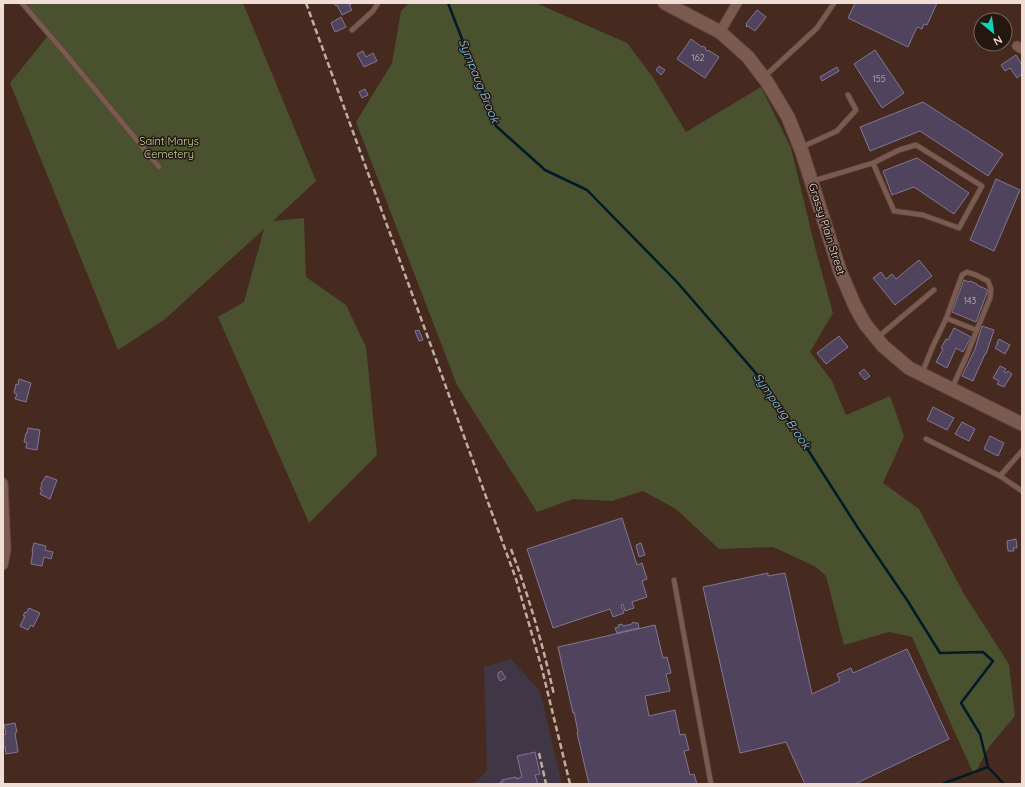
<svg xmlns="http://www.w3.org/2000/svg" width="1025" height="787" viewBox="0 0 1025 787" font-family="Quicksand,sans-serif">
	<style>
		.industrial { fill: #3f3646 }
		.green { fill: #49512f }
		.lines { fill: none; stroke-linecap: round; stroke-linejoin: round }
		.stream { stroke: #001a27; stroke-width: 2.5 }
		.building { fill: #50435e; stroke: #847693 }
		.service-casing { stroke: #5f473e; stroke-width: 6 }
		.minor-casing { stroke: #5f473e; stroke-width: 11 }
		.secondary-casing { stroke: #5f473e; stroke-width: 15 }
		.service { stroke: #7b5b4f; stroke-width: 4.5 }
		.minor { stroke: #7b5b4f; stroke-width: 9 }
		.secondary { stroke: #7b5b4f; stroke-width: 13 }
		.rail { stroke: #c2ada4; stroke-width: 2.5; stroke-dasharray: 6 3; stroke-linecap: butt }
		.labels { text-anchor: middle; stroke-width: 3; stroke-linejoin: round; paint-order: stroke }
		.number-label { font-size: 9px; fill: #c8b7b8 }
		.park-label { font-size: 11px; fill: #c9d899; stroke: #241712 }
		.street-label { font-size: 11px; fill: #f0ded6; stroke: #241712 }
		.water-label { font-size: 12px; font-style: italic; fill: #85cbec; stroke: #241712 }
	</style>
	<rect width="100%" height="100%" fill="#462a1f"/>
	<path class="industrial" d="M511,659L540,691L562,784H473L487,771L484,667Z"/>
	<path class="green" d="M26,3H243L316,181L273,221L304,218L306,277L346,305L366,347L377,455L309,523L218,317L244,302L264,229L164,320L118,350L10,83L50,33Z
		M409,3H536L627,43L652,76L686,132L761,87L791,148L816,251L833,313L810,352L832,381L846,415L890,396L904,436L883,483L919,509L964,594L1009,664L1015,716L989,747L974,775L912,637L889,632L844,645L826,576L816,567L773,547L719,549L676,509L643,491L612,501L573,499L537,512L457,385L356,122L392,63L401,11Z"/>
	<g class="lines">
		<path class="stream" d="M448,3L496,126L545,170L587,190L677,282L767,386L858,528L907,600L940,653L983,652L993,661L961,703L980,734L988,767L1004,784
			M942,784L988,767"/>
	</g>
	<path class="building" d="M335,3H350L351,5H349L352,10L342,15L337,5L336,6L334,4Z
		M855,3H937L927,25L924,24L922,29L917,27L908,47L848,18Z
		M757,10L766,17L755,31L748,26L747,27L746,26L747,25L746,24Z
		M341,17L346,27L335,32L331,23Z
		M691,39L702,47L703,46L706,48L705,49L707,51L708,50L719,57L705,78L677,59Z
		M875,50L904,93L882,108L854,64Z
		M363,51L366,57L373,53L377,61L364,67L357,54Z
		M1016,55L1022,65V74L1017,78L1010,68L1005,71L1001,65Z
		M659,66L665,70L661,75L656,70Z
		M837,67L839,71L822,81L820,77Z
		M365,89L368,95L362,98L359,92Z
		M923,102L1003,154L988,176L920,131L870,151L860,127Z
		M917,158L969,193L954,214L914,187L892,195L883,171Z
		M996,179L1020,190L994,251L970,240Z
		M919,260L932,276L895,305L873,278L881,272L886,279L892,274L896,279Z
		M964,280L969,282L970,281L977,284V285L988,290L976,322L952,312Z
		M982,326L994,330L986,354H985L973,381L962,376L975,349Z
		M954,328L971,337L963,352L956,348L947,368L936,362L943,349L941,348L946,339L948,340Z
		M416,330L417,331L419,330L423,340L419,341L415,331Z
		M839,336L848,347L826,364L817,353Z
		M999,339L1010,345L1005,354L995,348L998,343H997Z
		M1000,366L1006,369L1004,372L1006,373L1008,371L1012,374L1004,387L997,384L999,381L993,378Z
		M864,369L870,376L865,380L859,373Z
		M19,379L31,383L26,402L15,399L17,394L14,393L16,384L18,385Z
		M933,407L954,418L947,430L927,420Z
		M962,422L975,429L969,441L955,434Z
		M28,428L40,430L37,450L26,448L27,443L24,442L26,433H27Z
		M990,436L1004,443L998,456L984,449Z
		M46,476L57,480L50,499L40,494L42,490L40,489L42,485L41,484Z
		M622,518L637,565L642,563L647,579L642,581L647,597L632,602L634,608L625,611L623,604L621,605L624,613L613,617L610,609L553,628L527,549Z
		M1016,539L1017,548H1013L1014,551H1008L1007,541Z
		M34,543L46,546L45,550L53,552L51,559L44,557L42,566L31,564L33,551H32Z
		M641,543L645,555L639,557L636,545Z
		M768,573V576L785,573L812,694L840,681L837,674L851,668L853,673L907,649L949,739L855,784H805L786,742L740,753L703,587Z
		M29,608L40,613L33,627L31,625L28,630L20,626L25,616H23L25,612L26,613Z
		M634,622L635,623H638L639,628L617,633L615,628L619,627L618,625L622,624L623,626L632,624V623Z
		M655,625L663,658L667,657L671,673L666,674L670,691L645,696L649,716L675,710L680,735L685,734L689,750L684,751L690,775L694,774L697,784H589L577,733L578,732L574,712L573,713L558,647Z
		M501,671L506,678L500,681L498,677V673Z
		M15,723L17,732L15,733L18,752L6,754L5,746H3V743H4L3,735L6,734L4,725Z
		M535,752L540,774L535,775L538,784H500V782H503L502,780L516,777V779L522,777L517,756Z"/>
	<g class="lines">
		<g class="service-casing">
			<path id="service" d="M22,3L64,52L159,167
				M352,30L373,11L378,3
				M764,77L817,28L834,3
				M802,147L837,131L856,110L848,95
				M813,181L873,163L899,150L916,145L982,186L959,228L923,215L894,211L873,163
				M946,318L976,330
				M878,337L934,290
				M922,373L933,346L946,319L962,275L967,272L976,275L988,281L991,289L990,298L978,327L967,355L952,388
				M926,439L1000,476
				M1022,451L1000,476L1022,491
				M674,580L711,784"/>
		</g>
		<g class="minor-casing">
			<path id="minor" d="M720,32L737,3
				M1017,46L1022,49
				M3,483L6,550L3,565"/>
		</g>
		<g class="secondary-casing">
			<path id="secondary" d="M665,3L720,32L748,57L767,82L788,117L802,152L840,271L855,306L865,324L883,346L909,368L1022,424"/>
		</g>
		<use href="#service" class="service"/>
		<use href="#minor" class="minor"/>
		<use href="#secondary" class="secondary"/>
		<path class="rail" d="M306,3L516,579L542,669L570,784
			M511,549C529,597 543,645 554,695
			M539,753L546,784"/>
	</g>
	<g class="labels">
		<g class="number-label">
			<text x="698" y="61">162</text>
			<text x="879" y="82">155</text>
			<text x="970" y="304">143</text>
		</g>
		<g class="park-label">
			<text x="169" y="145">Saint Marys<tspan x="169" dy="13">Cemetery</tspan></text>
		</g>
		<g class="street-label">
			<text transform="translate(827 229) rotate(72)" y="4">Grassy Plain Street</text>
		</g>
		<g class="water-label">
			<text transform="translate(479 81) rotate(68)" y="4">Sympaug Brook</text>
			<text transform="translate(782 411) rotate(55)" y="4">Sympaug Brook</text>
		</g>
	</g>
	<rect width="1025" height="787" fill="none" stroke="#f0ded6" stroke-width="8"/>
	<g transform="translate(993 32) rotate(151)"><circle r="19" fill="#241712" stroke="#766760"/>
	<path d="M0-3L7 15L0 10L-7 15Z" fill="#0cd5b5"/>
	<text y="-6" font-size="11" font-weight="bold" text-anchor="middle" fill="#f0ded6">N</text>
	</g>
</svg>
